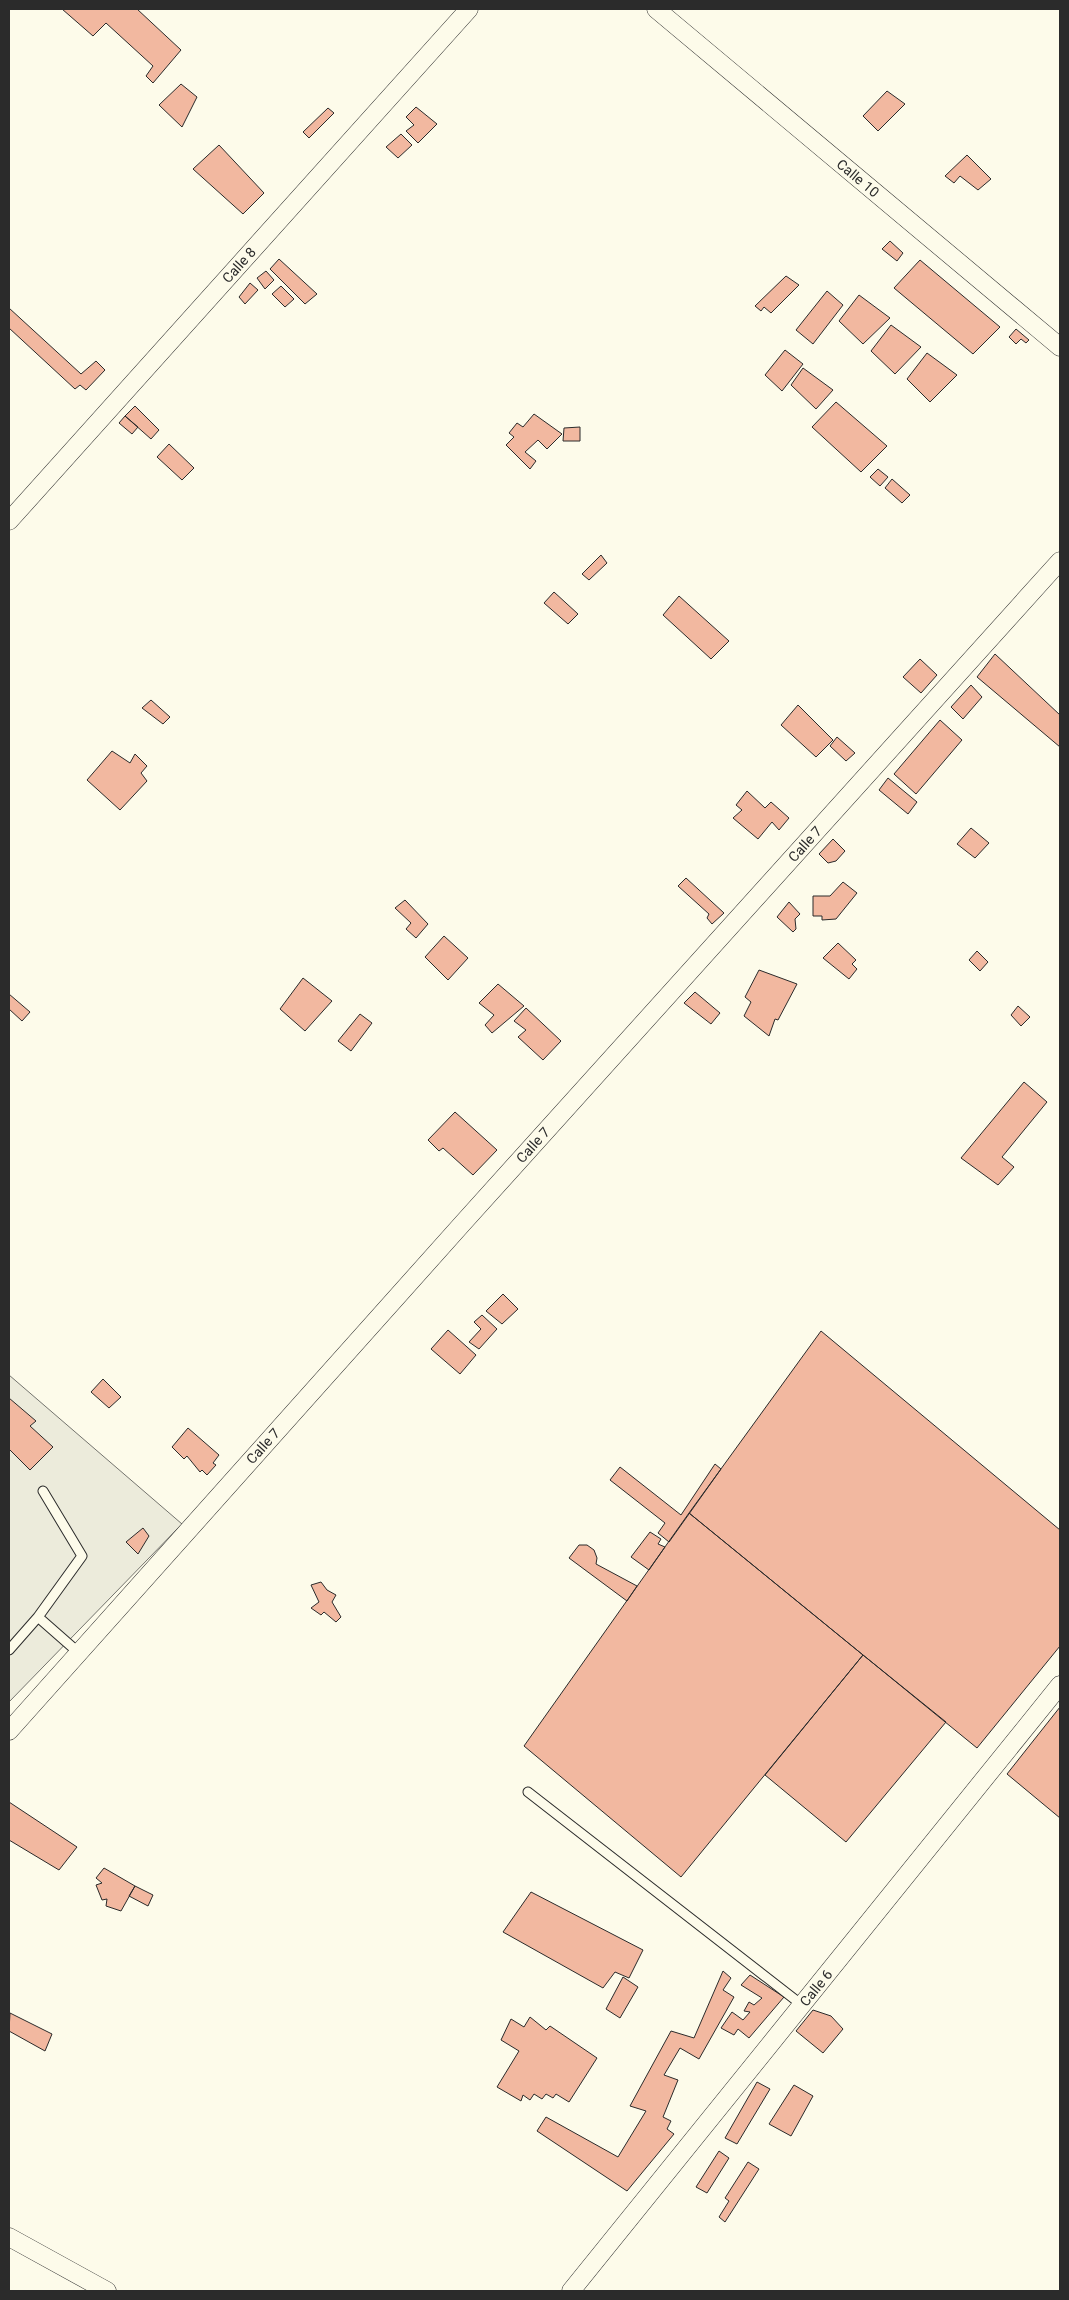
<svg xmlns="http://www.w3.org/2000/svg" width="1069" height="2300" viewBox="0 0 1069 2300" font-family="Roboto,sans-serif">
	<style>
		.green { fill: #ecebdb; stroke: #74746e }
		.building { fill: #f2b8a0; stroke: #2b2b2b }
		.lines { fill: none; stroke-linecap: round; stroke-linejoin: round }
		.lane-casing { stroke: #2b2b2b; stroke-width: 11 }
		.street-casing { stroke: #2b2b2b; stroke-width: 19 }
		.lane { stroke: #fdfbea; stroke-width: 9 }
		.street { stroke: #fdfbea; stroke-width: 18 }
		.labels { text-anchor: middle; stroke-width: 4; stroke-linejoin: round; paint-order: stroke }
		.street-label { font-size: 14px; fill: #2b2b2b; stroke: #fdfbea }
	</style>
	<rect width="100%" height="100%" fill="#fdfbea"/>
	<path class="green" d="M9,1375L182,1524L9,1702Z"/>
	<path class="building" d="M62,9H137L181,50L153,83L146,76L153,66L106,23L93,36Z
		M181,84L197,97L182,127L159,105Z
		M887,91L905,104L878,131L863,116Z
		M416,107L437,124L418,143L406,131L414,125L406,117Z
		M328,108L334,113L309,138L303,132Z
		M401,134L412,145L398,158L386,147Z
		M219,145L264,193L243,214L193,169Z
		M967,155L991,179L978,190L960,176L954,183L945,176Z
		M890,241L903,253L897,261L882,249Z
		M279,259L317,294L305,304L270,269Z
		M920,260L1000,327L973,354L894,288Z
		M266,271L274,280L265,289L257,278Z
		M786,276L799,285L771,313L764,307L761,311L755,306Z
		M250,283L258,290L245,304L239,297Z
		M281,286L294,299L285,307L272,294Z
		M827,291L843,305L813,344L796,330Z
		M859,295L890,318L863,344L839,321Z
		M9,308L81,374L96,361L105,370L86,390L80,385L75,389L9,328Z
		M891,325L921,347L895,374L871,351Z
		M1016,329L1029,340L1026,343L1021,339L1016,344L1009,337Z
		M785,350L803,364L782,391L765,375Z
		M927,353L957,375L930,402L907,379Z
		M803,368L833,390L816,409L791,385Z
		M836,402L887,446L861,472L812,427Z
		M135,406L159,430L151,439L125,416Z
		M534,414L562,434L547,449L538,440L525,452L536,461L530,469L506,445L514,437L509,433L517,423L523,427Z
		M125,416L138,427L132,434L119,423Z
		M580,427V441H563L564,428Z
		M169,444L194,468L182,480L157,457Z
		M878,469L888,477L880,486L870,477Z
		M892,479L910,495L902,503L885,488Z
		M601,555L607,563L589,580L582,574Z
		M554,592L578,614L568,624L544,603Z
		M679,596L729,641L711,659L663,615Z
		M995,654L1060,715V747L977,677Z
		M920,659L937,675L921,693L903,677Z
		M971,685L982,697L963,719L951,707Z
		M151,700L170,717L163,724L142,708Z
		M798,705L833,740L816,757L781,725Z
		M940,720L962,740L916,794L894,774Z
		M837,737L855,753L846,761L830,746Z
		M112,751L130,763L135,754L147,766L141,773L147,781L120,810L87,780Z
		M888,778L917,802L908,814L879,790Z
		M747,791L765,808L771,802L789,818L779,830L772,822L758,839L733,818L742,810L736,805Z
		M971,828L989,843L975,858L957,844Z
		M833,839L845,851L836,861L828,863L819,854Z
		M686,878L724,913L712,924L707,918L709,914L678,886Z
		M843,882L857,893L836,919L822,920V916H813V896H830Z
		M405,900L428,924L416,938L406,929L411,923L395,908Z
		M789,902L800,914L795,919L796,929L793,932L777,917Z
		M444,936L468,958L448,980L425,957Z
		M838,943L856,960L852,964L857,969L849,979L823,958Z
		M977,951L988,962L980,971L969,960Z
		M759,970L797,984L778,1020L775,1019L769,1036L744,1016L751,1002L745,997Z
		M303,978L332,1001L305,1031L280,1009Z
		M498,984L524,1006L492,1033L485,1025L494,1015L479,1003Z
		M695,992L720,1013L711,1024L684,1003Z
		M9,994L30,1012L22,1021L9,1009Z
		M1018,1006L1030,1017L1021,1026L1011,1015Z
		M526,1008L561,1041L543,1060L518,1037L526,1030L514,1021Z
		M360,1014L372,1023L351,1051L338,1041Z
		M1024,1082L1047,1102L1002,1157L1014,1167L998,1185L961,1158Z
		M455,1112L497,1150L473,1175L443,1148L439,1151L428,1140Z
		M503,1294L518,1309L502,1324L486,1311Z
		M482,1315L497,1329L479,1349L469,1342L481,1329L474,1322Z
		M448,1330L476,1355L460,1374L431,1349Z
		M821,1331L1060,1530V1646L977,1748L689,1513Z
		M103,1379L121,1397L109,1408L91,1392Z
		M9,1398L36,1421L30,1426L53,1447L30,1470L9,1449Z
		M188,1428L219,1455L213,1463L216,1465L207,1475L202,1470L200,1472L187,1456L184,1459L172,1447Z
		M715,1464L721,1469L669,1542L658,1533L665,1523L610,1480L620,1467L681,1515Z
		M689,1513L863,1655L681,1877L524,1746Z
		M143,1528L149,1536L138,1554L126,1542Z
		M650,1532L661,1539L658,1544L665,1547L649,1570L631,1557Z
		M579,1545H587L594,1550L597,1558L596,1564L637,1586L627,1601L569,1558Z
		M321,1582L327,1590L336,1595L332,1602L341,1617L336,1622L324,1612L321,1615L311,1608L319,1602L311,1585Z
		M863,1655L946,1722L846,1842L765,1775Z
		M1060,1707V1818L1007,1774Z
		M9,1802L77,1847L59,1870L9,1840Z
		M104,1868L135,1886L121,1911L106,1906L107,1899L102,1900L96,1885L102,1883L96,1878Z
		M135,1886L153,1895L148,1906L129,1896Z
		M531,1892L643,1950L629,1978L615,1972L603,1988L503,1932Z
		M723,1971L731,1978L723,1990L734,1997L699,2059L680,2048L664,2075L678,2080L663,2117L671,2121L667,2129L674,2134L627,2191L537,2131L546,2117L618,2157L646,2111L630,2106L671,2031L694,2038Z
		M750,1975L784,1997L749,2038L738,2029L734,2035L721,2028L732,2012L743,2020L750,2012L744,2011L749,2002L754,2005L762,1998L741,1985Z
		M623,1977L638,1987L620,2018L606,2009Z
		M813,2010L831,2016L843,2029L823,2053L796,2031Z
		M10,2013L52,2034L45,2051L9,2031Z
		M530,2017L546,2030L550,2026L597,2058L569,2102L556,2094L553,2098L546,2094L542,2099L534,2094L530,2100L523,2095L521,2101L497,2087L519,2051L501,2040L511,2019L524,2027Z
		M757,2082L770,2089L737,2144L725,2138Z
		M794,2085L813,2096L791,2136L769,2124Z
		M719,2151L729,2158L707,2193L696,2187Z
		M748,2162L759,2169L725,2222L719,2217L729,2201L725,2198Z"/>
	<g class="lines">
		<g class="lane-casing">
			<path id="lane" d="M38,1617L82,1556L43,1491
				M9,1650L38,1617L79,1653
				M528,1792L802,2005"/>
		</g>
		<g class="street-casing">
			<path id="street" d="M656,9L1060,347
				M9,521L469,9
				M9,1731L462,1224L1060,561
				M9,2237L107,2291
				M571,2291L1060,1685"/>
		</g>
		<use href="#lane" class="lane"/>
		<use href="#street" class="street"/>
	</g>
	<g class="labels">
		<g class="street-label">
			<text transform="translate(858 178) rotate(40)" y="5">Calle 10</text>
			<text transform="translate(239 265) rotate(-48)" y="5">Calle 8</text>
			<text transform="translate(805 844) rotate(-48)" y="5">Calle 7</text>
			<text transform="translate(533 1145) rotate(-48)" y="5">Calle 7</text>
			<text transform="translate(263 1446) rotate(-48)" y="5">Calle 7</text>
			<text transform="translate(816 1988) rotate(-51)" y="5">Calle 6</text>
		</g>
	</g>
	<rect width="1069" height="2300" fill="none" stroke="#2b2b2b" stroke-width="20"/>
</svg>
